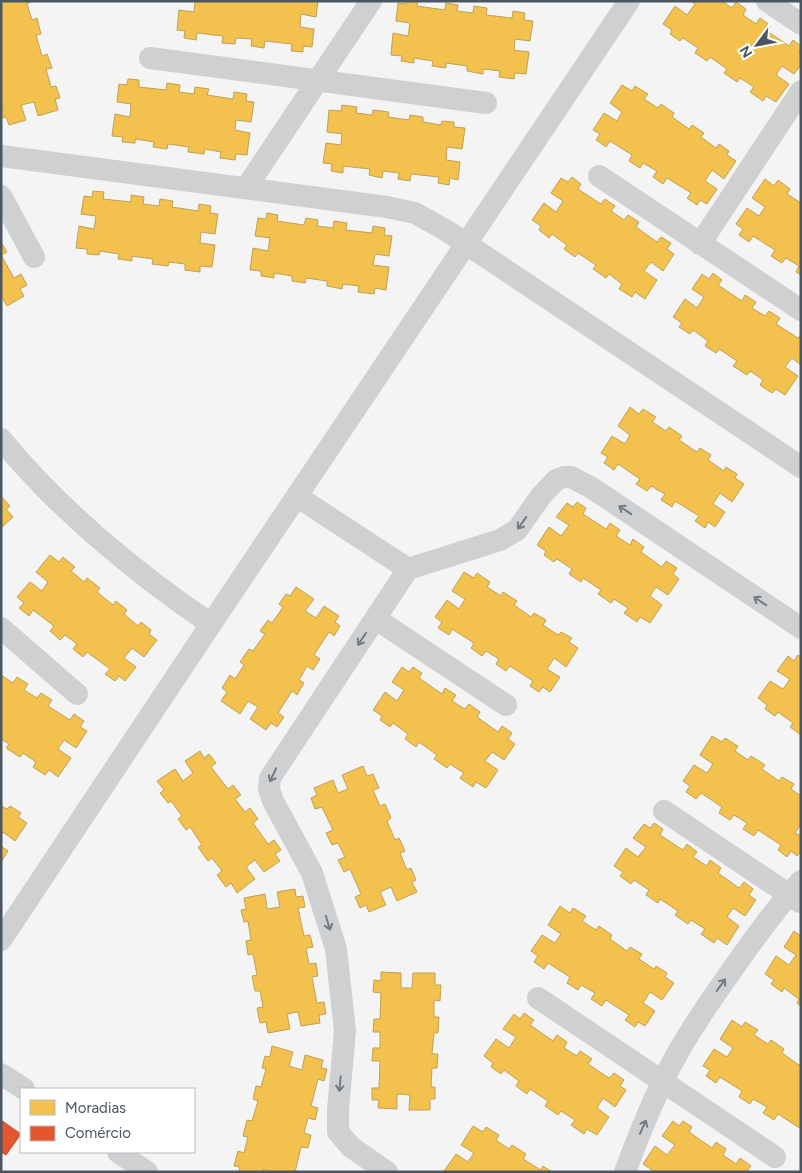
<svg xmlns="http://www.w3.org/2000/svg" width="802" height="1173" viewBox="0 0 802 1173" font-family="Figtree,sans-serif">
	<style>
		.homes { fill: #f2c14e; stroke: #c0a154 }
		.shops { fill: #e4572e; stroke: #b6573d }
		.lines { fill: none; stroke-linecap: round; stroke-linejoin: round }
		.street { stroke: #ced0d2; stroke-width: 22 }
		.oneway { stroke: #727b83 }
	</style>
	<rect width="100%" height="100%" fill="#f4f4f4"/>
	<path class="homes" d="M1,1H32L27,4L32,20L37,18L41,34L36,35L42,56L47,54L52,68L46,69L51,87L56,86L60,98L55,99L58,110L38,116L34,102L21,105L26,120L9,125L6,117L1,118V106H3L1,101Z
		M195,1H318L316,17L301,14L300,27L314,29L312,47L303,46V52L291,51L292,44L265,41L264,48L251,46L252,39L236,38L235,44L222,43L223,36L197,33L196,40L184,38L185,31L177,30L179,10L194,12Z
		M406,1H418L417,6L445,10L446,3L458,5L457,11L473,13L474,6L487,8L486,15L512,18L513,11L525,13L524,20L533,21L530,41L515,39L514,50L529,52L526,74L515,73L514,79L499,77L500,71L483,69V74L467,71V66L446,63V68L432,66L433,61L414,58V63L401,61L402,56L391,55L393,33L408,36L410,23L396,21L398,3L406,4Z
		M690,1H722L732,8L736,2L746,9L743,15L756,24L760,18L771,26L767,31L789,46L793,40L801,46L799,53L801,54V65L794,74L782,66L776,75L789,84L776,102L766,96L763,101L750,92L754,87L740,78L737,82L724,73L727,69L710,57L707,61L695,53L698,48L683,38L680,41L670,34L672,30L663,24L675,6L687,15L695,4Z
		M128,79L139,80V87L166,90L167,83L180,85L179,92L194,94L195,87L209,89L207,95L233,99L234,92L247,94L246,101L254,102L251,122L236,120L235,130L250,133L247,155L236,154L235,160L220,158L221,152L205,149L204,154L188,152L189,147L168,144L167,149L153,147L154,142L135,139V143L122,142L123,137L112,136L115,114L130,117L131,104L117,102L119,84L127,85Z
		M622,85L632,91L635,86L648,94L644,99L658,108L661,104L674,113L672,117L689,129L692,125L704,133L701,137L716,148L719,144L729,151L727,155L736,161L724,179L712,170L705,181L717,189L707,204L700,200L697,205L687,198L691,193L667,178L663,184L653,177L657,171L643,163L640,168L629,161L632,155L610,141L606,147L596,140L600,134L593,130L604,113L617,121L622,112L610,103Z
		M342,105L357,107L356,113L372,115L373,110L389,112L388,117L409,120L410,115L423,117V122L441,125L442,121L454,122V127L465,128L462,149L447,147L446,160L460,162L458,180L450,178L449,185L438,183L439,177L411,174L410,181L398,179L399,173L383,171L382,178L369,175L370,169L343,166V173L331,171L332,164L323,163L326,143L341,145L342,134L327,132L329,110L341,111Z
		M572,177L581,184L578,189L601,204L605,199L615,206L611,211L624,220L628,215L639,222L636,227L657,242L661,237L671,243L667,249L674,254L663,271L651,262L644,271L657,280L645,299L635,292L632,297L619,289L622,284L609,274L606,278L593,269L596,265L578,253L575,257L564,249L567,245L552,234L549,238L539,230L541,226L532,220L544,203L556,212L563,201L551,193L561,178L568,182Z
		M765,179L774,186L778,180L790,189L787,194L801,203V275L796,272L799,266L786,258L782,263L771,256L775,250L753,236L749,242L739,235L743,229L736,224L747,208L759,216L765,207L752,198Z
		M93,191L104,192L103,199L131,202V195L144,197L143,204L159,206L160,199L173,201L172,207L198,211L199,204L211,206L210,213L218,214L215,234L201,232L200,243L215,245L212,267L200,266V272L185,270V264L169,262L168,266L152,264L153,259L132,256V261L118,259L119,254L100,251L99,255L87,254V249L76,248L79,226L94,229L96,216L81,214L84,196L92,197Z
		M267,213L278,215L277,221L304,225L306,218L318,220L317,226L333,228L334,221L347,223L346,230L372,233L373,226L385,228L384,235L392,236L389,256L375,254L373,265L389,267L386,290L375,288L374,294L358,292L359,286L343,284L342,289L327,286V281L306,278L305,283L292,281V276L274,273V278L261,276V271L250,270L253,248L268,251L270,238L255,236L258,218L266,219Z
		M1,242L7,252L1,255L14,278L21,274L27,285L20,289L24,296L7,306L1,296Z
		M713,273L722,280L718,285L742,301L745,295L756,302L752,308L765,316L769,311L780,318L776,324L798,338L801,335V365L792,358L785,367L798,376L785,395L776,389L772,393L760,385L763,380L750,371L747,375L733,366L737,361L719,349L716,353L705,346L708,341L693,330L690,334L679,327L682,323L673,317L685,299L697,308L704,297L692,289L702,274L709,279Z
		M630,407L639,414L643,409L656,417L652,422L666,431L669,427L682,436L679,440L697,452L700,448L711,455L708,460L724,471L726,467L737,474L735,478L744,484L732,502L720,493L713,504L725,512L715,527L708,522L705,528L695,521L699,516L675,501L672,507L661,500L665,494L651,486L647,491L636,484L640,479L618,464L614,470L604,463L608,457L601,453L612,436L625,444L630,435L618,426Z
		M1,496L10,506L6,509L13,517L1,528Z
		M577,502L586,508L583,514L606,529L610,523L620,530L616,536L630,545L633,539L644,547L641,552L662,567L666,561L677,568L673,574L679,579L668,595L656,587L650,596L662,605L650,623L640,617L637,622L624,613L628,608L614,599L611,603L598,594L601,590L583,578L581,582L569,574L572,569L557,559L554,562L544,555L546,551L537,545L549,527L561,536L569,525L556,517L567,503L573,507Z
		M50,555L59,562L63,557L75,567L71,571L84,582L87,578L100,588L97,592L113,605L116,601L127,610L124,614L138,626L141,622L151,630L149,634L157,640L144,657L132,648L124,658L136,667L125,681L119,676L115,681L105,674L110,669L87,652L83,657L73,649L77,644L65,635L60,640L50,631L54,626L33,610L29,616L19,608L24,603L17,597L30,582L42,591L48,582L36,572Z
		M464,572L474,578L477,573L490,582L487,587L501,596L503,592L517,601L514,605L531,617L534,613L546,620L543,625L558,635L561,632L572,638L569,642L578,648L566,667L554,658L547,669L560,677L550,692L543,687L539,692L530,686L533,681L510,666L506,671L496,664L499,659L486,651L482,656L471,648L474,643L452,629L449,635L438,628L442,622L435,617L447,600L459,609L465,599L452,591Z
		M296,587L314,599L305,611L316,618L324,606L339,616L335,622L340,626L334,636L329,632L314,655L320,659L313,670L307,666L299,680L304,683L297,695L292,691L278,713L284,717L277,727L271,723L266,730L250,719L258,707L248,701L240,714L221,701L227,692L222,688L230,675L235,679L244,665L240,662L249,649L253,651L265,634L260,631L268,620L272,623L283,607L279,604L286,594L290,596Z
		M798,655L801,657V735L790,727L793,723L778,712L775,716L765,709L767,705L758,698L770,681L783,689L790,679L777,671L788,656L794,661Z
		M402,667L409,672L413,667L422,673L419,678L442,694L445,688L456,695L452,701L465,709L469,704L480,712L477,717L498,732L502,726L512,733L508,739L515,744L504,760L492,752L485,761L498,770L486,788L476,782L473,787L460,778L464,773L450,764L447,768L434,759L437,755L419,742L416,747L405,739L408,734L393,723L390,727L380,720L382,716L373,710L385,692L397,701L404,690L392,682Z
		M1,675L13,683L17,677L28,684L24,690L37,698L41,693L52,700L48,706L70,720L74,714L84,721L80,727L87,731L76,748L64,740L58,749L71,758L58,777L49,770L45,775L33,767L36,762L23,753L20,757L6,748L9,744L1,739Z
		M712,736L722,742L725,738L738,746L735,751L748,760L751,756L765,765L762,769L779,781L782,777L794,784L791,789L801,796V824L795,833L801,836V851L797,856L791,851L787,857L778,850L781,845L758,830L754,836L743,829L747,823L734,815L730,820L719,813L722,807L701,793L696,799L686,792L690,786L683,781L694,765L707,773L713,764L700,755Z
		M200,751L204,758L209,754L216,763L211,767L228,789L233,785L241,795L235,799L245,812L250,808L258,819L253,823L268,844L274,840L281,850L275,854L280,861L264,872L255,860L246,867L255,879L237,893L231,883L226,887L217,875L222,871L212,858L208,861L198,847L202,845L190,827L186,830L178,819L182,816L171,801L168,803L160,793L164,790L157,781L175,769L183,781L193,773L185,761Z
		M363,766L367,776L373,774L379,788L373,790L380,806L385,804L391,818L387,821L395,840L399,838L405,851L400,853L407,870L411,868L416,880L412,882L417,892L397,901L391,887L380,892L386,905L369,912L366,905L360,908L355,897L361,894L350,869L344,872L338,860L345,857L338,843L332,845L326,833L333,830L322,807L315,809L311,798L317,795L314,788L333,780L338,793L348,789L342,775Z
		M1,806L7,809L10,806L21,813L18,817L27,823L15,841L3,832L1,835Z
		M654,823L663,829L660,835L683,850L687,844L697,852L693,857L707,866L710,860L721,868L718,873L739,888L744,882L753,889L749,895L756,900L745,916L733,908L727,917L739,926L727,945L717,938L714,943L701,934L705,929L691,920L688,924L675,915L678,911L660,899L658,903L646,895L649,890L634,880L631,884L620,876L623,872L614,866L626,848L638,857L646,847L633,838L644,824L650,828Z
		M1,846L8,851L1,862Z
		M295,889L296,897L303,896L305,907L298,908L304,936L310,935L313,947L306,948L309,964L316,963L318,976L312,977L317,1003L324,1002L326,1014L319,1015L320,1023L301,1026L298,1012L287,1014L290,1029L268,1033L266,1022L260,1023L257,1008L263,1007L260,991H255L252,976L257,975L253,954L248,955L246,941L251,940L248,921L244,922L241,910L246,909L244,898L265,894L267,909L280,907L277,892Z
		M560,906L570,913L573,908L586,916L582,921L596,930L599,926L612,935L610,939L627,951L630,947L642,954L639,959L654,969L656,966L667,973L665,977L674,983L662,1000L650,992L643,1003L655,1011L645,1026L638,1022L635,1027L625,1020L629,1015L606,1000L602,1006L591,999L595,993L581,985L578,990L567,983L570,977L548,963L544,969L534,962L538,956L531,951L542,935L555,943L561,934L548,925Z
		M794,931L801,936V1006L797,1003L799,999L784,988L782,992L771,984L774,980L765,974L776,956L789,965L796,955L784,947Z
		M381,972L401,973V988H412L413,973H435V985H441L440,1001L434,1000V1017H439L438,1033H434L432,1054H438L437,1068H432L431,1087H435V1099H430V1110H409L410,1095L397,1094V1109L378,1108L379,1100H372V1088H379L380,1061H372L373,1048H380V1032H373L374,1019H380L381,993L373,992L374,980L381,981Z
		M524,1013L534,1020L530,1025L553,1041L557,1035L567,1042L564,1048L577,1056L580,1051L592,1059L588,1064L609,1078L614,1073L624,1080L620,1086L626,1090L615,1107L603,1098L597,1108L609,1117L597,1135L587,1129L584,1134L571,1125L575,1120L561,1111L558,1115L545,1106L548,1101L530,1089L527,1094L516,1086L519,1081L504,1070L501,1074L491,1067L493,1063L484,1056L496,1039L509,1048L516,1037L503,1029L514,1014L520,1019Z
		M732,1020L742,1027L745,1022L758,1030L754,1035L768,1044L771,1040L784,1049L782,1053L799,1065L801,1063V1129L778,1114L774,1120L763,1113L767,1107L753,1099L750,1104L739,1097L742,1091L720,1077L716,1083L706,1076L710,1070L703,1066L714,1049L727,1057L733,1048L720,1039Z
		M272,1046L293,1052L289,1066L302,1070L305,1055L323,1060L321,1068L327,1069L324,1081L318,1079L311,1106L318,1108L315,1120L308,1118L304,1133L311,1135L308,1148L301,1147L295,1172H272L263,1169V1172H239L240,1167L234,1166L238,1151L244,1153L248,1137L243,1136L247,1120L252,1121L258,1101L253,1099L256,1086L261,1087L266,1069L262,1068L265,1056L270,1057Z
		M673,1121L679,1126L683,1121L692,1127L689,1132L712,1148L716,1142L726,1149L723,1155L736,1164L740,1158L751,1166L747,1171L748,1172H651L652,1170L643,1164L655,1146L667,1155L675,1145L662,1136Z
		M473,1126L483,1132L486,1127L499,1135L496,1140L509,1149L512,1145L526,1154L523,1159L541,1170L543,1166L552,1172H446L444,1171L456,1154L468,1162L474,1153L461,1145Z"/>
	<path class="shops" d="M1,1120L21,1134L6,1155L1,1152Z"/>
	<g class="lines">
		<path class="street" d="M767,1L801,24
			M150,58L486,103
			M1,156L387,207L415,213L447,231L801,467
			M599,176L801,310
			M246,188L371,1
			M1,196L34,257
			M700,244L801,91
			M1,439C57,508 138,575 211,624
			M298,497L408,569
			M376,619L506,705
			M1,628L77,694
			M664,811L800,902
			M1,940L211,624L629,1
			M538,998L775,1157
			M1,1074L24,1089
			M118,1152L147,1172
			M387,1172L351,1147L338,1132V1110L345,1031L336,949L312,873L273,801L269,789L270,778L408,569L500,540L517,530L541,496L556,480L564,477H571L592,488L801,628
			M625,1172C638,1137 652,1101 670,1067C691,1027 718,990 744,953C762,928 780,903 801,881"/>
	</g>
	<defs><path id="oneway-shaft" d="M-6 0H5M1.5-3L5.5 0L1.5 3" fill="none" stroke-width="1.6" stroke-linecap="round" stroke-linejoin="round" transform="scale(1.25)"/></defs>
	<g class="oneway">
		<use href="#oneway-shaft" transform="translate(625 510) rotate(-146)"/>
		<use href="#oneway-shaft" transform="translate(522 523) rotate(126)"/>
		<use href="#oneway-shaft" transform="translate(760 601) rotate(-146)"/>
		<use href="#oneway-shaft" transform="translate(362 639) rotate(124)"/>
		<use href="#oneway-shaft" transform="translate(273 775) rotate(115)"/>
		<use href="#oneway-shaft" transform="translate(328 923) rotate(73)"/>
		<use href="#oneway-shaft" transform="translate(721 985) rotate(-54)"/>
		<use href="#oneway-shaft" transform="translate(340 1084) rotate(95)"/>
		<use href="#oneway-shaft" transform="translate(643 1127) rotate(-66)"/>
	</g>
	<rect width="802" height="1173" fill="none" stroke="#4a5661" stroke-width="5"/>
	<rect x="20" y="1088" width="175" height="65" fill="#ffffff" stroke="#b7bbc0"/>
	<rect x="30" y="1100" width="25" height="15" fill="#f2c14e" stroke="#b7bbc0"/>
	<text x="65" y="1113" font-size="15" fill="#4a5661">Moradias</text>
	<rect x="30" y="1126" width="25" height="15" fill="#e4572e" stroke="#b7bbc0"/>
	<text x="65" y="1138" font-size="15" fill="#4a5661">Comércio</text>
	<g transform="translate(757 45) rotate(238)" stroke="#ffffff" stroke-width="4" paint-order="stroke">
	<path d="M0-4L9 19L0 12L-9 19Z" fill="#4a5661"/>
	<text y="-8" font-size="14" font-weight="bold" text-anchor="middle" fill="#4a5661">N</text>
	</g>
</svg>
